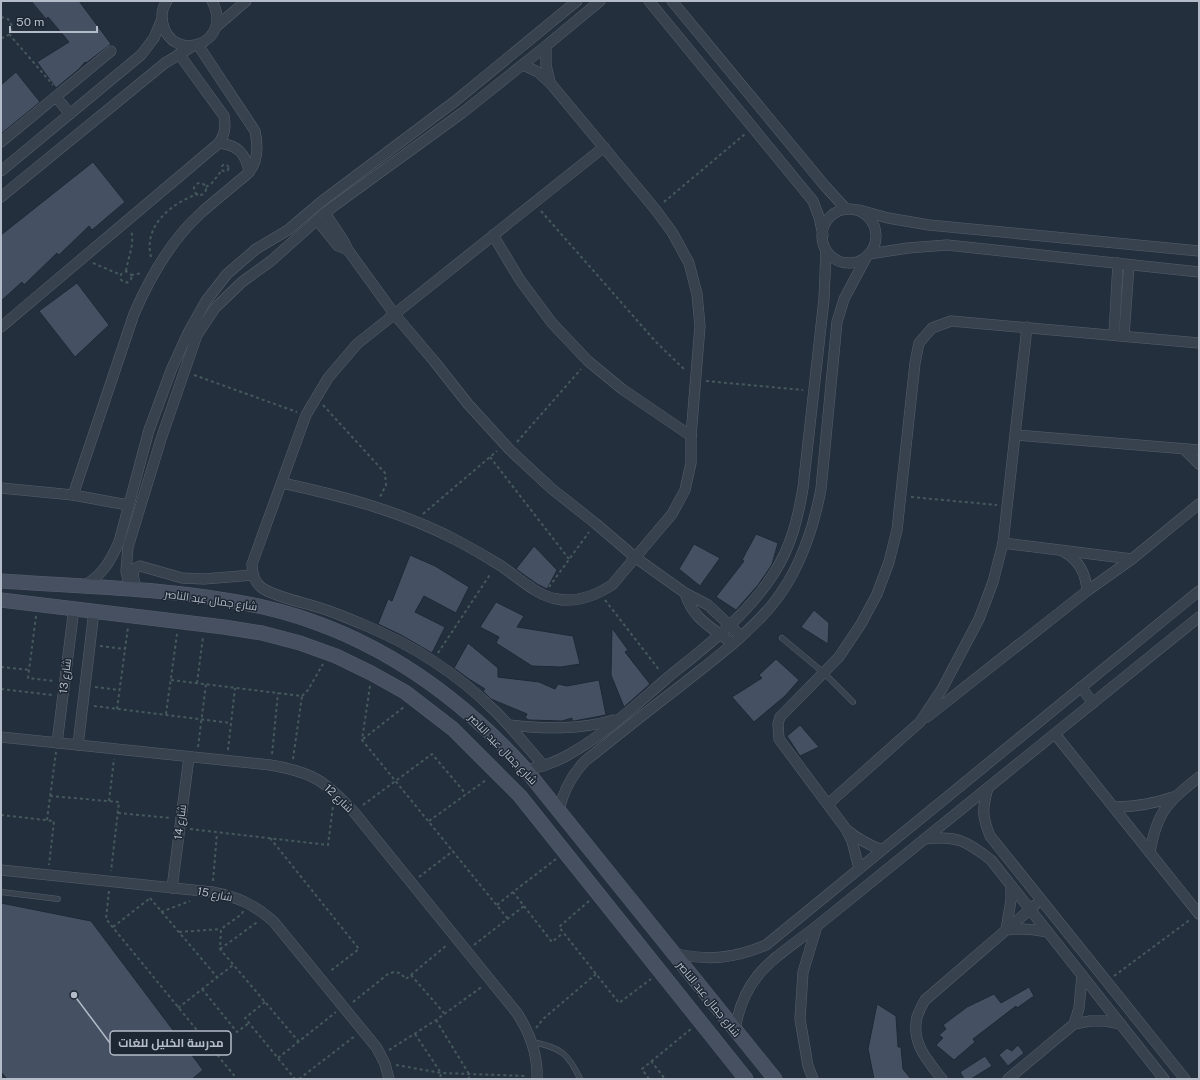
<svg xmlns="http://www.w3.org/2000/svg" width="1200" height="1080" font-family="'Public Sans',Cairo,sans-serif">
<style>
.building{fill:#455162;stroke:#1f2835}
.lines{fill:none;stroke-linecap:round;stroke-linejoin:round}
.service-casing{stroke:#565f6c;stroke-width:6}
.minor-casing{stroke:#565f6c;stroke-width:11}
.secondary-casing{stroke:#565f6c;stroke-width:15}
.path{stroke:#44595c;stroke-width:2;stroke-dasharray:3 3;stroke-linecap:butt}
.service{stroke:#38414e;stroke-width:5}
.minor{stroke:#38414e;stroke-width:10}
.secondary{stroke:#465061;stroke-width:14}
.labels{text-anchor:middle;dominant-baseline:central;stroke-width:3;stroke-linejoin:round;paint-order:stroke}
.street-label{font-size:11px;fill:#b4bcc9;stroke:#1d2633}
.leader{fill:none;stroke:#b4bcc9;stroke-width:1.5}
.callout-dot{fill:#b4bcc9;stroke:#1d2633;stroke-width:1.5}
.callout{fill:#1d2633;stroke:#b4bcc9;stroke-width:1.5}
.callout-label{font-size:12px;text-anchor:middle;font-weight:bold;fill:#b4bcc9}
</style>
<rect width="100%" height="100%" fill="#242f3e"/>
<g class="building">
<polygon points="31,1 79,1 111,44 86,63 85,62 79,69 56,88 37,62 69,42 48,17 46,19"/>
<polygon points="16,72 40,102 1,134 1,85"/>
<polygon points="93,162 125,202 92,230 89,226 59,255 57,253 24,285 22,282 1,301 1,235"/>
<polygon points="77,283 109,325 75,357 39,311"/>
<polygon points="756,534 778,543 772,564 769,569 758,585 736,610 716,597 744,561 742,560"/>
<polygon points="694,544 720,558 700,586 679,569"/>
<polygon points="534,546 557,570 547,589 537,584 516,569"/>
<polygon points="410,555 435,566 469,587 456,613 424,596 415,612 445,627 432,653 401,635 378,624 388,599 392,601"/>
<polygon points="496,602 524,616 517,627 573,636 580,664 561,667 532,666 496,643 499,637 480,627"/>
<polygon points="814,610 829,623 828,644 801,627"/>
<polygon points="612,628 628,650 625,652 650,684 624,707 611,675"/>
<polygon points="468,643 498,668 498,677 539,682 555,689 558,684 567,686 599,680 606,715 574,721 572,721 572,718 562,721 529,720 525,718 527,714 491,699 483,691 485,689 469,679 454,668"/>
<polygon points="776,659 799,680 785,696 754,722 732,697 762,678 759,675"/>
<polygon points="800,725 819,747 800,756 787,736"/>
<polygon points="1,903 91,921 203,1070 192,1079 7,1079 1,1072"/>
<polygon points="1029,987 1034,996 1017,1008 1016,1006 973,1039 975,1042 954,1060 936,1045 943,1038 939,1035 946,1029 943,1025 967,1007 994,994 1001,1003"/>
<polygon points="877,1004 896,1016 898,1047 901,1047 903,1069 911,1079 874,1079 868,1049"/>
<polygon points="1018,1045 1024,1053 1008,1066 999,1055 1007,1048 1012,1051"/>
<polygon points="985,1056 992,1066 971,1079 964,1079 960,1072"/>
</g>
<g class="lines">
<defs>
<g id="service">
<polyline points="782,638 824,673 853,702"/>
<polyline points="1,892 58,899"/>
<path d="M532 1042C560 1047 569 1054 580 1079"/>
</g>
<g id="minor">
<path d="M167 1C162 8 161 16 163 24 172 64 235 44 212 1"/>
<polyline points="649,1 813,201 819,217 823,235"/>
<polyline points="672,1 825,186 846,209"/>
<polyline points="217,26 246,1"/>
<polyline points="546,46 546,65 550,82"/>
<polyline points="56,97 70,114"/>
<polyline points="1,142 111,51"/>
<path d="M219 143C237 145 246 153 249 172"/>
<polyline points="1,171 141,55 154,38 162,19"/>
<polyline points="1,197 165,63 193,46"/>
<circle cx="849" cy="236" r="27"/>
<polyline points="859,210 888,218 929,225 1199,251"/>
<polyline points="325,213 343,240 348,250 395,315 434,361 468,404 510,450 552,489 595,523 636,558 685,593 708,605 741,636"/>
<polyline points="317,220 338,246 348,250"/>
<polyline points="493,235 520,280 552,323 588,361 622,389 691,436"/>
<polyline points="869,254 908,248 947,245 1199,272"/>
<path d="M1 327 219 143C225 134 226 127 224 116L179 54"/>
<polyline points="1114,335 1118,263"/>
<polyline points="1124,336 1129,265"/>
<polyline points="1016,435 1199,450"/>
<polyline points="1184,449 1199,464"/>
<path d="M282 483C343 496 403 512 458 541 471 548 485 556 498 564 516 575 536 596 557 599 577 603 595 596 612 585L672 514 685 490 691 463V436L700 326 697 294 689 263 672 232 655 209 551 84 538 72 523 65"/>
<polyline points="1,488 73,495 122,504 129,504"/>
<path d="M73 495 134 314C150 277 170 241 201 213 211 204 222 195 233 186 238 181 245 177 249 172 259 160 258 145 255 131L198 45"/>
<polyline points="1003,543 1132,559"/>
<path d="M1064 552C1080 561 1086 574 1087 591"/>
<polyline points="135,585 133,574 135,568 140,566 182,578 204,579 253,575"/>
<path d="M84 586C103 574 110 562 119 542L149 430 172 368 188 333 206 301 227 274 256 249 288 230 321 202 454 102 577 1"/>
<polyline points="130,589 126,571 128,547 162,436 197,335 215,308 242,282 271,261 327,211 462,113 541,50 600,1"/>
<path d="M685 593C693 620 712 627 733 644"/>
<polyline points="1081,687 1093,703"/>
<polyline points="927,717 1087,591 1132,559 1199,504"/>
<path d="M509 725C545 729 579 730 614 720"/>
<polyline points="1055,734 1199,914"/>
<path d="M1 737 270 765C313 772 325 781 354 812L517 1013C530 1033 538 1055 537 1079"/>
<polyline points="57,743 74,608"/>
<polyline points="78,745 94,611"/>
<path d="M544 766C528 748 513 729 496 712 458 674 411 644 362 624 347 618 332 611 317 607 301 602 276 597 262 588 254 582 252 573 252 564L306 415 328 378 357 344 604 147"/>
<path d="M526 770C540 767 555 763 568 755 604 735 635 706 666 679 705 647 747 616 774 573 791 547 798 518 803 488L824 299 826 250"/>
<path d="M988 788C982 809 982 816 990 836L1185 1079"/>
<polyline points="828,804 920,722 942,689 979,619 993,582 1003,543 1027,327"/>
<path d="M1114 807C1135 807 1153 804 1173 797"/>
<path d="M559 811C563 791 571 776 585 761 618 735 650 709 683 684 714 659 746 636 772 605 799 572 813 531 821 489L837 322 844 299 867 256"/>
<path d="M847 830C858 839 869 845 882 850"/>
<path d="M925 839C956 835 967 841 991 860L1164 1079"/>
<path d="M1150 852C1157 811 1168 802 1199 777"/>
<polyline points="859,868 852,841 846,829 779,739 778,724 780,717 839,657 861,624 877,594 889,562 897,530 915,363 919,343 932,328 951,321 1199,343"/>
<path d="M1 870 212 892C238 897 254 904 274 922L377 1048 385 1064 389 1079"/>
<path d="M1011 886V900L1006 930C1021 928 1033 929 1048 932"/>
<polyline points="172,888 189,757"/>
<path d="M672 953C708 961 732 959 766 945L1199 591"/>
<polyline points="1074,1024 1079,1008 1082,975"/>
<path d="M735 1030C744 973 775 959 817 926L1199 617"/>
<polyline points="813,1079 808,1066 800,1019 803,972 817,926"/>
<path d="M942 1079C927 1060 911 1043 917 1017 919 1011 922 1005 925 1000L1035 905"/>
<polyline points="1008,1079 1074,1024 1090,1021 1105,1021 1121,1024"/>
</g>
<g id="secondary">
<path d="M1 581C88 587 177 588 263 607 367 631 455 691 526 770L775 1079"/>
<polyline points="1,600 224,627 262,633 300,643 336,656 371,673 405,692 453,729 520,796 746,1079"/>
</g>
</defs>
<use href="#service" class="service-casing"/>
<use href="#minor" class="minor-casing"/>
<use href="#secondary" class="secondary-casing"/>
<g class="path">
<path d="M1 17 8 19 12 26C11 33 8 37 1 38"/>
<polyline points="9,34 53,85"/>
<circle cx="225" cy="168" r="3.5"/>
<circle cx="200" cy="189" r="6"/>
<polyline points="206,187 212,183 222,170"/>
<polyline points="664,202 745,134"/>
<polyline points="541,211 656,342 685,370"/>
<path d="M151 257C143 225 172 203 198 194"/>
<polyline points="93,263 121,275"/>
<path d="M126 271C128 257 135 245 131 230"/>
<circle cx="126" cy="277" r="5.5"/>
<polyline points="131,275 142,273"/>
<polyline points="194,375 297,412"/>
<polyline points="706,381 803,390"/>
<polyline points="323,405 385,473 386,485 380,497"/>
<polyline points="517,442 581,369"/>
<polyline points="490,457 569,559"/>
<polyline points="911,497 997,505"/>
<polyline points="423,514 497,451"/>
<polyline points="549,587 589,532"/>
<polyline points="605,600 660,671"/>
<polyline points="36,616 28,678 54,681"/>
<polyline points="100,646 125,649"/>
<polyline points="438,653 491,573"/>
<polyline points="1,667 30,670"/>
<polyline points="171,680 302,696 308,690 323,664"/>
<polyline points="197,683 203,637"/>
<polyline points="370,686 362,740 508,919"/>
<polyline points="95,687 119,690"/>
<polyline points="1,689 52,695"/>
<polyline points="94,706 231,723"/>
<polyline points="117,709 128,627"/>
<polyline points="166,714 177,634"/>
<polyline points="363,739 404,707"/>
<polyline points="198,747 206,684"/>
<polyline points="228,750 235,688"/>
<polyline points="272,754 278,693"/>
<polyline points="293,759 302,696"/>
<polyline points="50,796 119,802 111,871"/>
<polyline points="109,801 114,759"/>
<polyline points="363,805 432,754 466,794"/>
<polyline points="118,813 171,818"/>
<polyline points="1,815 54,821 49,865"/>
<polyline points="47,820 56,752"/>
<polyline points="429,821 486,780"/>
<polyline points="190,829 328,845 333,806"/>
<polyline points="270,838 359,949 329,972"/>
<polyline points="556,859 513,892 552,942 563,933"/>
<polyline points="419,877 453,851"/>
<polyline points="213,881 217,833"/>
<polyline points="109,891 106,919 237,1079"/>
<polyline points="150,898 217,977"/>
<polyline points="589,901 559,927 619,1003 651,979"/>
<polyline points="497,905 513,892"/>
<polyline points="243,911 242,914 221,929 220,949 299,1042"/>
<polyline points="161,912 190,901"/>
<polyline points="113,927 149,899"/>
<polyline points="179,932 221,929"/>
<polyline points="474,945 524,906"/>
<polyline points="220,949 256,923 257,921"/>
<polyline points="411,975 444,1013"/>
<polyline points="1114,976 1191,919"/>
<polyline points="202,989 237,1032 249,1023"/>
<polyline points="265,1002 245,1018 295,1079"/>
<polyline points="353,1002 388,974 394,972 400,973 406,979 447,945"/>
<polyline points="178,1008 233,965"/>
<polyline points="436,1020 469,1074 469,1079"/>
<polyline points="536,1028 543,1019 596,974"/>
<polyline points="415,1034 441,1073 440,1079"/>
<polyline points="389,1050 436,1020 483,986"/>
<polyline points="278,1058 336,1012"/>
<polyline points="651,1061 665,1079"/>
<polyline points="396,1065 441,1073 527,1076"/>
<polyline points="299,1079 355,1036"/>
<polyline points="649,1079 642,1069 691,1029"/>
</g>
<use href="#service" class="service"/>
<use href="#minor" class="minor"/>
<use href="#secondary" class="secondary"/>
</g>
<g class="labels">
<g class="street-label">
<text transform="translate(211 600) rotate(8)">شارع جمال عبد الناصر</text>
<text transform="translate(65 676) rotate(-83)">شارع 13</text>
<text transform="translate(503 749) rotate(46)">شارع جمال عبد الناصر</text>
<text transform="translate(339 798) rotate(44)">شارع 12</text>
<text transform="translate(180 822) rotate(-83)">شارع 14</text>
<text transform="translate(215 894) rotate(11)">شارع 15</text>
<text transform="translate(709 999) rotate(51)">شارع جمال عبد الناصر</text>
</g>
</g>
<path class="leader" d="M74 995L110 1043"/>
<circle class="callout-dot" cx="74" cy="995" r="4"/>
<rect class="callout" x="110" y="1031" width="121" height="24" rx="4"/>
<g class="callout-label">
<text x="171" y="1047">مدرسة الخليل للغات</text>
</g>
<rect width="1200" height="1080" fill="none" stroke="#b4bcc9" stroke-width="4"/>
<path d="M10 26v6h87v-6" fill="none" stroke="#b4bcc9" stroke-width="2"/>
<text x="16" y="26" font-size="12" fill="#b4bcc9" stroke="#1d2633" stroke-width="3" paint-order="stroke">50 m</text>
</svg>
